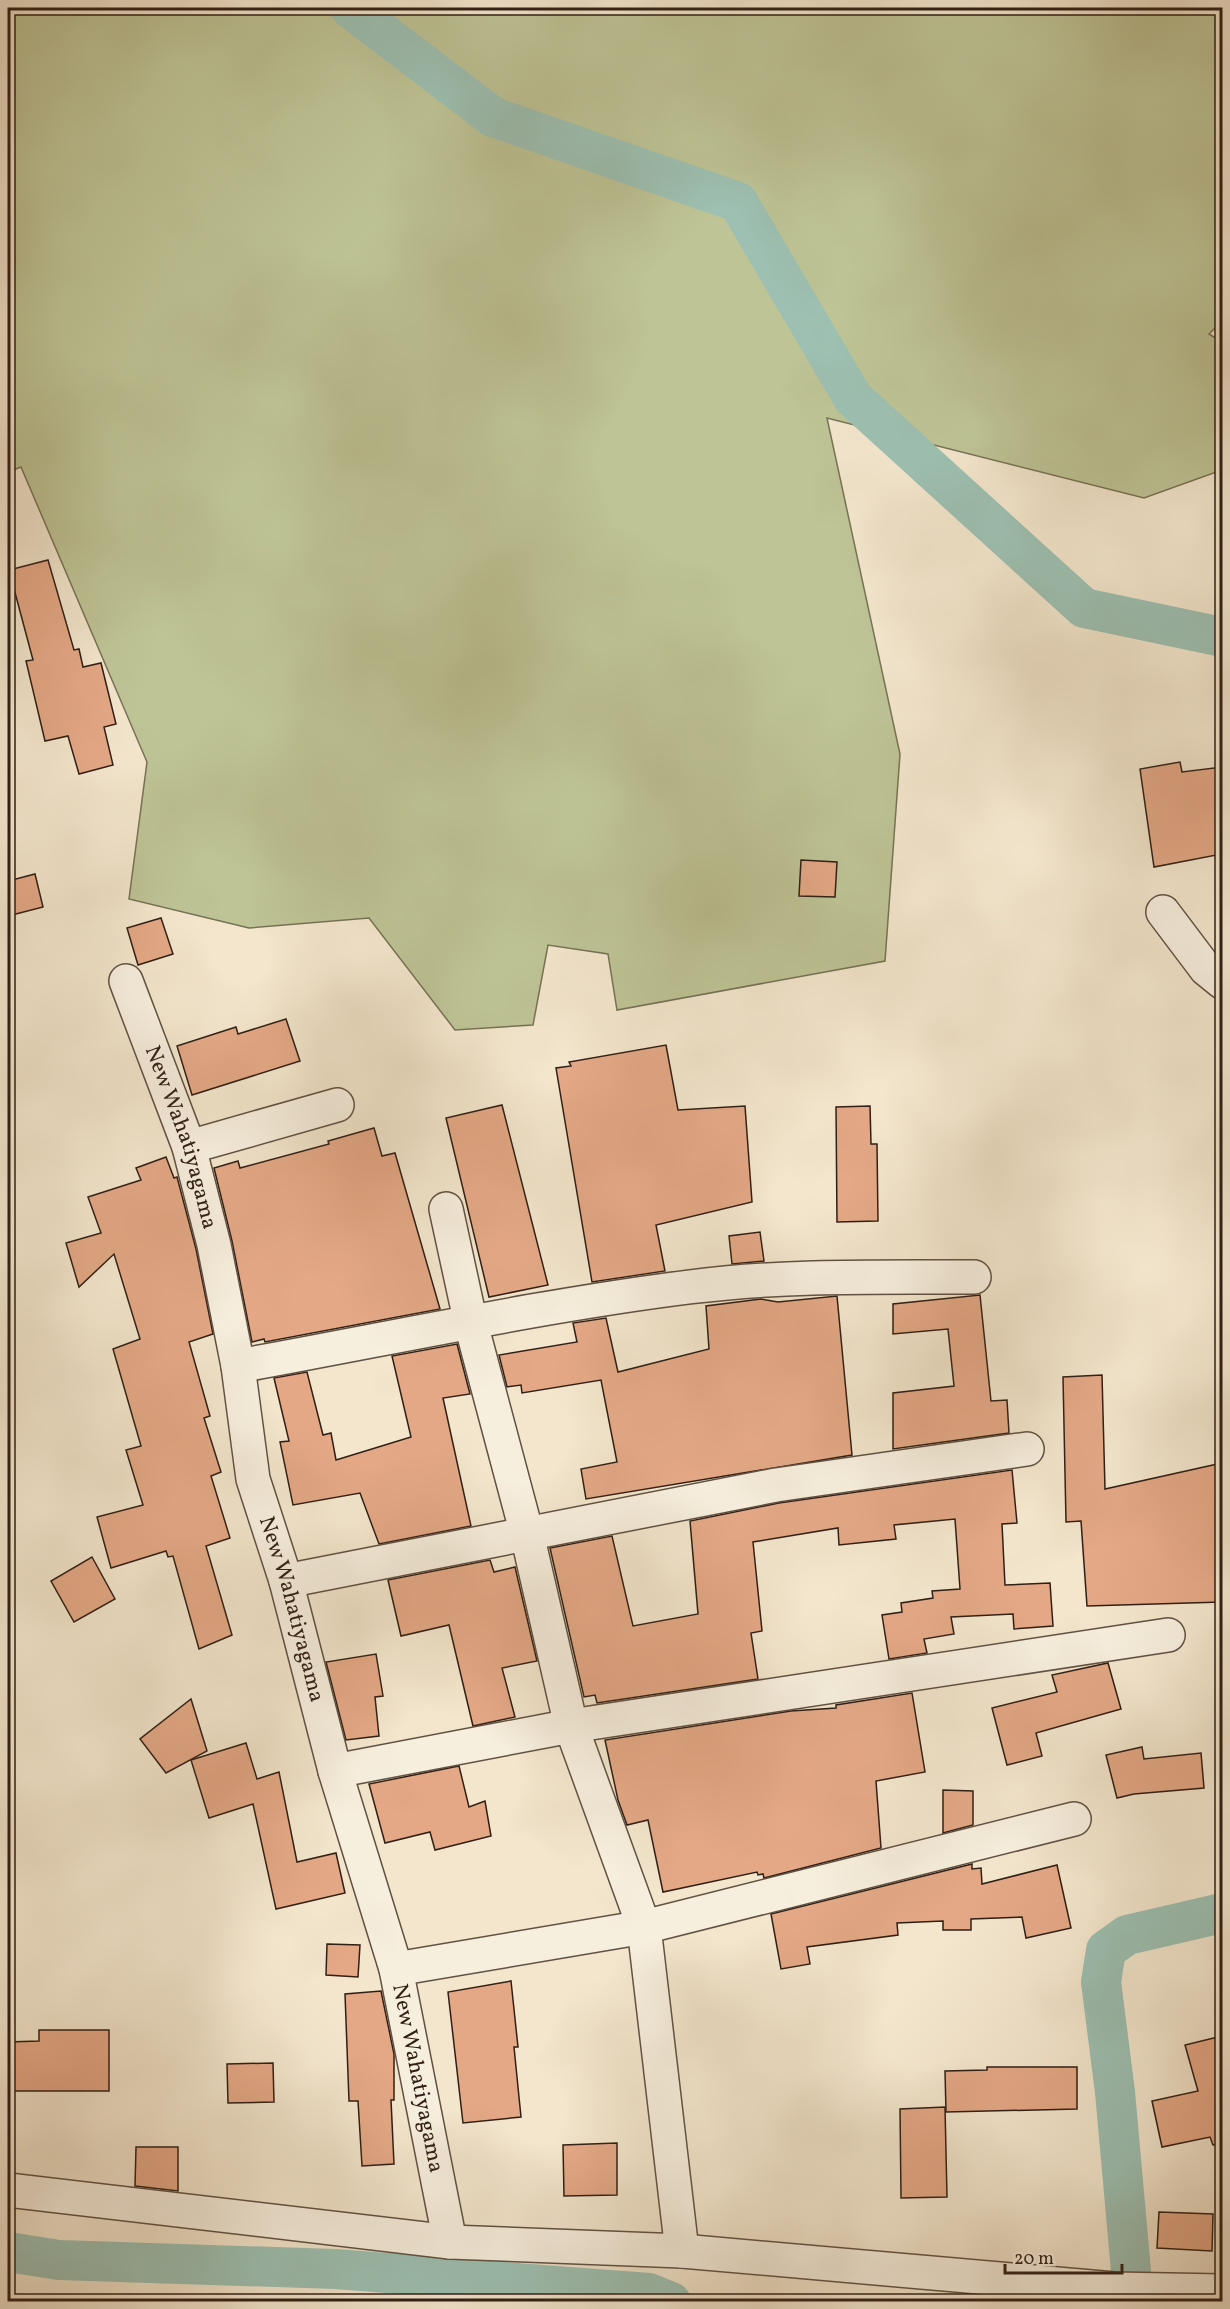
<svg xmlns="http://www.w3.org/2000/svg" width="1230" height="2309" font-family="Vollkorn,serif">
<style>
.green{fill:#bec496;stroke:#777256;stroke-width:1.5}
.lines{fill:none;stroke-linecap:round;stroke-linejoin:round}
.canal{stroke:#9dc0b2;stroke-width:40}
.building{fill:#e4a886;stroke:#301f15;stroke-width:1.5}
.street-casing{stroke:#615143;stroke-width:36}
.street{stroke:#f7efde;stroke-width:33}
.labels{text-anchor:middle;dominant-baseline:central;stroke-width:4.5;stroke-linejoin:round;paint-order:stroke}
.street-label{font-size:22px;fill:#301f15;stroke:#f7efde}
</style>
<rect width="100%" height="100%" fill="#f3e6cd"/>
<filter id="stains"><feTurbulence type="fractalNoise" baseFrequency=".00333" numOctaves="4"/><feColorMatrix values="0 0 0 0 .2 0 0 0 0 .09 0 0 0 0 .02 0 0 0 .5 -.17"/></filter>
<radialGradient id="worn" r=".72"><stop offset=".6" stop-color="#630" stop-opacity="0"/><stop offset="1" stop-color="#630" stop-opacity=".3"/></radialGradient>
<g class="green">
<polygon points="8,8 1222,8 1222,321 1209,334 1222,342 1222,470 1144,498 827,418 900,754 885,961 617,1010 608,954 548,945 533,1025 455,1030 369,918 249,928 129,899 147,762 21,467 8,472"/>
<polygon points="569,2286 767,2301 511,2301 541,2288"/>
</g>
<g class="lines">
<g class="canal">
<polyline points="350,8 493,117 738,202 853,398 1084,608 1222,637"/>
<polyline points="8,2252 59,2260 335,2269 649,2293 671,2302"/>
<polyline points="1131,2271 1115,2092 1101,1982 1106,1950 1127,1935 1222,1913"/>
</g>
</g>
<g class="building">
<polygon points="48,560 74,650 79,649 83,667 101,663 116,724 104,727 113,765 79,774 68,736 45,741 26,661 33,660 9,570"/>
<polygon points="1180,762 1182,772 1222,767 1222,854 1154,867 1140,769"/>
<polygon points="801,860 837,862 835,897 799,896"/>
<polygon points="35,874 43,907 8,916 8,881"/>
<polygon points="161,918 173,954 138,965 127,928"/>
<polygon points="286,1019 300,1061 192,1095 177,1046 236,1027 238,1034"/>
<polygon points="666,1045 678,1110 745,1106 752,1202 656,1225 665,1271 592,1282 556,1068 571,1066 569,1062"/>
<polygon points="502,1105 548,1285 489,1297 446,1118"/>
<polygon points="870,1106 871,1144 877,1144 878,1221 837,1222 836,1107"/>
<polygon points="374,1128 382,1156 395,1153 440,1309 265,1342 264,1339 252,1342 232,1241 214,1168 238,1161 240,1168 329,1144 328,1141"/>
<polygon points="166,1157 174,1178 177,1177 196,1249 213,1334 189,1342 210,1416 204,1418 221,1472 211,1476 230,1538 206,1546 232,1635 199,1649 173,1556 168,1557 166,1551 111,1568 97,1517 143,1505 126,1450 141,1446 113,1349 140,1339 114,1254 79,1287 66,1243 101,1233 88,1197 141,1180 136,1168"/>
<polygon points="760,1232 764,1261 732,1264 729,1236"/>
<polygon points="980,1295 991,1401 1007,1400 1009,1433 893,1449 893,1393 954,1386 948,1329 893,1334 893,1304"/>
<polygon points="837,1296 852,1455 586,1499 581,1469 617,1462 601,1380 522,1393 521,1385 507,1387 499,1355 577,1342 573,1323 606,1318 618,1372 709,1349 706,1306 761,1299 778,1302"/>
<polygon points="457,1344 470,1394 443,1398 471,1526 379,1544 360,1493 293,1505 280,1442 289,1441 274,1378 307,1372 323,1435 331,1433 336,1460 411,1437 392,1356"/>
<polygon points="1102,1375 1105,1489 1222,1463 1222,1602 1087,1606 1081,1521 1066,1522 1063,1377"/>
<polygon points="1012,1470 1017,1523 1002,1524 1005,1585 1050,1583 1053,1626 1014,1629 1013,1614 951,1617 954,1634 924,1639 927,1653 889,1659 882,1615 902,1612 901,1603 933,1598 932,1591 960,1589 955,1519 894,1525 896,1539 839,1545 838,1528 753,1542 762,1631 751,1633 758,1679 597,1703 595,1695 584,1697 550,1548 612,1536 633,1626 698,1614 690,1521 779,1503"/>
<polygon points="92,1557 115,1599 74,1622 51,1581"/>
<polygon points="490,1560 494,1572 515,1567 537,1661 502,1668 515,1717 473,1726 449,1625 401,1636 388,1580"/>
<polygon points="376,1654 383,1696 375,1697 379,1736 346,1740 326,1662"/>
<polygon points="1108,1663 1121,1709 1036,1733 1042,1756 1007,1765 992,1708 1057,1692 1052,1675"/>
<polygon points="912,1693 925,1772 876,1781 881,1848 764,1878 763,1874 758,1875 757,1872 663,1892 648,1820 627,1825 618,1800 605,1740 791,1711 836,1708 836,1705"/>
<polygon points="191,1699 207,1751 166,1773 140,1739"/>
<polygon points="246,1743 257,1779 279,1772 297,1862 336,1853 345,1893 276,1909 253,1804 209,1818 191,1760"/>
<polygon points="1142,1747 1144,1759 1201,1753 1204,1788 1134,1794 1117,1798 1106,1755"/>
<polygon points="459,1766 469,1807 485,1801 491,1836 435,1850 430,1832 385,1843 369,1784"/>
<polygon points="943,1790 973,1791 973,1825 943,1833"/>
<polygon points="972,1864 972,1869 981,1868 982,1884 1057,1865 1071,1928 1026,1938 1022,1917 971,1919 971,1930 943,1930 943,1921 897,1923 898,1935 807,1947 810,1964 781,1969 771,1914"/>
<polygon points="327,1944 360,1945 358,1977 326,1975"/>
<polygon points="511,1981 518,2047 514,2047 521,2117 463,2123 448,1992"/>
<polygon points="381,1991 394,2054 394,2100 391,2100 394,2164 362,2166 358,2101 349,2101 345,1994"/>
<polygon points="39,2030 109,2030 109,2091 8,2091 8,2042 39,2041"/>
<polygon points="1222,2036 1222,2144 1213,2145 1210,2137 1162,2147 1152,2101 1198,2091 1185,2045"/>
<polygon points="273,2063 274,2102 228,2103 227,2064"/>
<polygon points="987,2067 1077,2067 1077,2109 946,2112 945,2071 987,2070"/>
<polygon points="945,2107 947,2197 901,2198 900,2109"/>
<polygon points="617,2143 617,2195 564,2196 563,2145"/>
<polygon points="136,2147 178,2147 178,2191 135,2186"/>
<polygon points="1159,2212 1213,2214 1212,2251 1157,2248"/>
</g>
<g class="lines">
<defs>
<g id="street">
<polyline points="1163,912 1206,969 1222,982"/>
<path id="s1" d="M126 981 189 1147 214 1245 238 1366 253 1479 286 1581 335 1771 396 1969 450 2242"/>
<polyline points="189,1147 337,1105"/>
<polyline points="446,1209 471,1324 527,1534 571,1726 644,1927 682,2251"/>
<path d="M238 1366C388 1339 538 1306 689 1287 783 1275 879 1277 974 1277"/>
<polyline points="286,1581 776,1485 1027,1449"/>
<polyline points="335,1771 571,1726 1168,1635"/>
<polyline points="396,1969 644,1927 1074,1819"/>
<polyline points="8,2190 450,2242 682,2251 1114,2289 1222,2291"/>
</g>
</defs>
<use href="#street" class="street-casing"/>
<use href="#street" class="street"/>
</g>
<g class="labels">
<g class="street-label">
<text stroke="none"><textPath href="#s1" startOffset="166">New Wahatiyagama</textPath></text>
<text stroke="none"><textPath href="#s1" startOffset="652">New Wahatiyagama</textPath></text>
<text stroke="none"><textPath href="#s1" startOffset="1138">New Wahatiyagama</textPath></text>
</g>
</g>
<rect width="1230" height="2309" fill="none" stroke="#f3e6cd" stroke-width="30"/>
<rect x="9" y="9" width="1212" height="2291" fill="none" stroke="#301f15" stroke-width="3"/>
<rect x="15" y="15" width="1200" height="2279" fill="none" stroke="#301f15" stroke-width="1.5"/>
<path d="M1005 2264v9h117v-9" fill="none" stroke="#301f15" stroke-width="3"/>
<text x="1014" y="2264" font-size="18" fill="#301f15" stroke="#f7efde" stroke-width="4.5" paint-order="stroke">20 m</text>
<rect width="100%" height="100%" filter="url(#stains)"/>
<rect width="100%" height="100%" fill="url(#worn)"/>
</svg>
